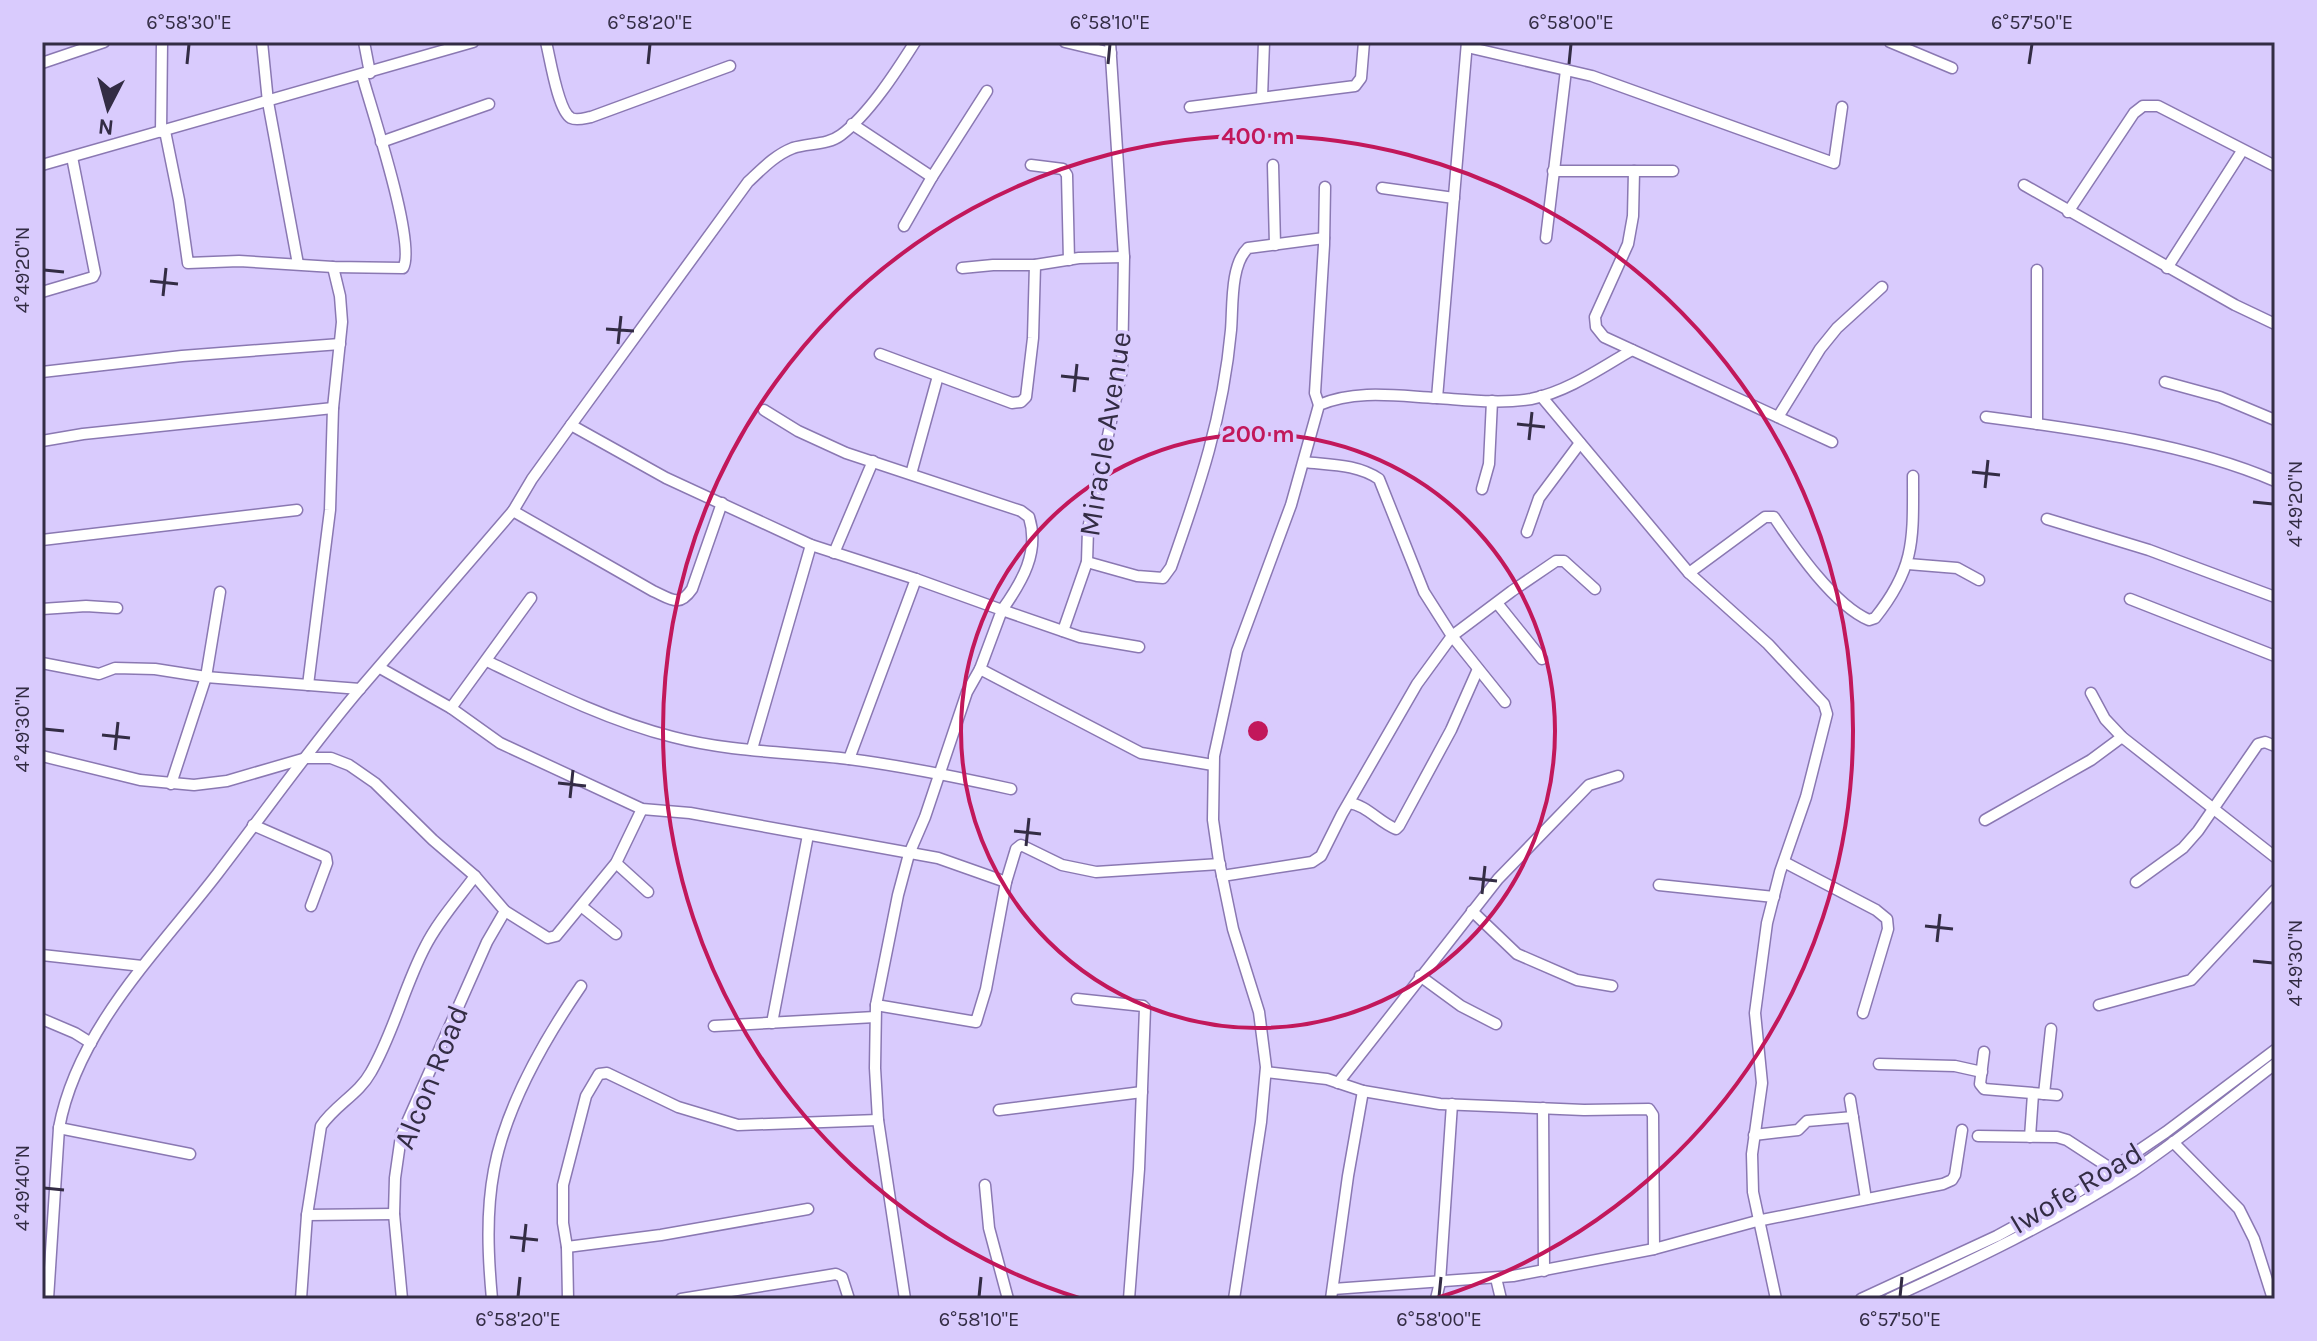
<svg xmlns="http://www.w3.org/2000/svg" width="2317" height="1341" font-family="Karla,sans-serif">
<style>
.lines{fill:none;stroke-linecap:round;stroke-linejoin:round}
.minor-casing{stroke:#8a78b2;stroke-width:13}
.minor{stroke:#fff;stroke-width:10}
.ticks{fill:none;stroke:#332c44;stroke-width:3}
.ring{fill:none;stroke:#c2185b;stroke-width:4}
.labels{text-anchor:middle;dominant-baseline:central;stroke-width:7;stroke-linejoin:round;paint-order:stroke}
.street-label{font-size:30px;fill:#332c44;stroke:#d9cbfd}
.centre{fill:#c2185b;stroke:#d9cbfd;stroke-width:4}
.ring-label{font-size:24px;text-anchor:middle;font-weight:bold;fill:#c2185b;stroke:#d9cbfd;stroke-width:7;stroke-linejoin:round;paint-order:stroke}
.neatline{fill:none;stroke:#332c44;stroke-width:3}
.ticks-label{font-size:20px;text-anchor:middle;fill:#332c44}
</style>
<rect width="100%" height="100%" fill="#d9cbfd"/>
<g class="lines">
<defs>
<g id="minor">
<polyline points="262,42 268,102 298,264"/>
<polyline points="364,42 370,73"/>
<path d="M546 42C550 58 558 111 571 118 577 121 585 118 591 117L730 66"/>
<polyline points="1065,42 1111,53"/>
<polyline points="1890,42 1952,68"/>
<polyline points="1467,47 1592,76 1834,163 1842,107"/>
<polyline points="42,63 104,42"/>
<polyline points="1262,97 1264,42"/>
<polyline points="1190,107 1355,86 1361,78 1364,42"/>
<polyline points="852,124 932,177 987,91"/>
<path d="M165 131 179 200 188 263 239 261 333 267 403 268C417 245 371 108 362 75"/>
<polyline points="161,132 162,42"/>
<polyline points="381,142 489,104"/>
<polyline points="42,165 473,42"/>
<polyline points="1031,165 1063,169 1067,175 1069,260"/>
<polyline points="1273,165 1275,245"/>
<polyline points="1553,171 1673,171"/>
<polyline points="1634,171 1633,216 1628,244 1595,317 1596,327 1604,337 1832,442"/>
<polyline points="2024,185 2235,305 2275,324"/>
<polyline points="1382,188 1454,198"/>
<polyline points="2068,212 2134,113 2143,106 2158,106 2275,166"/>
<polyline points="904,226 932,177"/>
<polyline points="1546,238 1566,70"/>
<polyline points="962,268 993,265 1035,265 1079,258 1124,257"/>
<polyline points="2167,268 2242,151"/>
<polyline points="42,292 93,277 95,273 72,157"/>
<polyline points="880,354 1012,403 1021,402 1026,397 1033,338 1035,265"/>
<polyline points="42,372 182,356 340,344"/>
<polyline points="2165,382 2220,397 2275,420"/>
<polyline points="1541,396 1689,573 1768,644 1824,704 1827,714 1806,797 1780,872 1767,923 1755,1013 1762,1083 1752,1154 1753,1192 1776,1299"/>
<path d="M1437 398C1468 400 1501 404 1531 399 1567 392 1601 368 1632 350"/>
<polyline points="1319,405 1315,393 1324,245 1325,187"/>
<path d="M764 410 798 431 846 453 1021 511 1029 517C1040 552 1022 582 1002 610L1080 637 1139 647"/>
<polyline points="1778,417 1820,349 1837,328 1882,287"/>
<path d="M1986 417C2078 429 2190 444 2275 481"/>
<polyline points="2037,424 2037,270"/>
<path d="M571 425 748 182C762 169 775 155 793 148 808 143 828 145 841 135 869 114 896 72 915 42"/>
<polyline points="42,441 83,434 333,408"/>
<path d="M1304 462C1330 465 1357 464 1379 479L1424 592 1452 636 1505 702"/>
<polyline points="911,474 938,376"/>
<polyline points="1482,489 1489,464 1492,401"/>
<path d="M513 511 653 591C671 599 679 608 692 589L722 503"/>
<polyline points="2047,519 2149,550 2275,597"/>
<polyline points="1527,532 1539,498 1580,443"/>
<polyline points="42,540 297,510"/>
<polyline points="834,553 873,461"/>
<path d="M1087 562 1137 576 1163 578 1171 567C1200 485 1223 417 1231 330 1233 307 1230 265 1248 248L1324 238"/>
<polyline points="1908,564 1957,568 1979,580"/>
<path d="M1689 573 1765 517H1774C1796 550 1834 605 1869 620L1875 618C1916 567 1913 538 1913 476"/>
<polyline points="2130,599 2275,656"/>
<polyline points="1497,603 1542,659"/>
<polyline points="42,609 86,606 117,608"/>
<polyline points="1063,631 1087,562 1088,529 1122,370 1124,257 1110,42"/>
<path d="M487 661C547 690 609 721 673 737 730 752 790 752 849 759 903 766 957 777 1011 789"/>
<polyline points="42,663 99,674 115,668 155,669 206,677 360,689"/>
<polyline points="380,668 451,708 500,743 642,809 690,813 938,858 1006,882"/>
<polyline points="308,685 330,510 333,408 342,322 340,296 333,267"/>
<polyline points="2091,693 2105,719 2122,737 2275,857"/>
<polyline points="451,708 531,598"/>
<polyline points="752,749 811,545"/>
<polyline points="42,756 140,780 194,785 227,781 306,758 331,758 349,765 375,783 433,840 475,876 505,911 548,938 556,936 616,863 642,809"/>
<polyline points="849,759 916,579"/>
<polyline points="171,784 206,677 220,592"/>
<path d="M1349 803C1366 805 1379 822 1396 829L1399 826 1451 730 1478 669"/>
<polyline points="1985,820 2091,760 2122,737"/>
<polyline points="253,825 326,857 327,863 311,906"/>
<polyline points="1784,862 1876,910 1887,919 1888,929 1863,1013"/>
<polyline points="616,863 648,892"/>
<polyline points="1222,876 1312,862 1321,856 1342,814 1417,684 1452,636 1512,591 1556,561 1564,561 1595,589"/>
<polyline points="2136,882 2183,848 2198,831 2258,744 2265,742 2275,746"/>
<polyline points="1659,885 1774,897"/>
<polyline points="581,906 616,934"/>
<polyline points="1472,911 1517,954 1577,980 1612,986"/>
<polyline points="42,955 142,966"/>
<polyline points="1420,976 1461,1006 1496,1024"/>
<polyline points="1077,999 1143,1006 1145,1008 1139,1169 1129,1299"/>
<polyline points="876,1005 976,1022 986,989 1006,882 1016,849 1021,845 1062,865 1096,872 1220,864"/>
<polyline points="2099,1005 2191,980 2275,890"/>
<polyline points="42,1019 75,1033 91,1043"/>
<polyline points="772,1023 808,835"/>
<polyline points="714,1026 875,1017"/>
<polyline points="1984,1052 1980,1084 1984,1089 2057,1095"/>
<polyline points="1879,1064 1955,1066 1982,1072"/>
<polyline points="1266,1072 1327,1079 1363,1091 1440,1104 1584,1110 1649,1109 1653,1115 1654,1249"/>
<polyline points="1338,1083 1498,879 1589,785 1618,776"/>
<polyline points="2044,1094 2051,1029"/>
<polyline points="1850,1099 1866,1199"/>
<polyline points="1543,1108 1544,1271"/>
<polyline points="999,1110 1142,1092"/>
<polyline points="59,1128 190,1154"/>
<polyline points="1754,1135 1798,1130 1807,1121 1853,1117"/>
<polyline points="1978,1136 2057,1137 2067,1140 2110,1168"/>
<polyline points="2030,1137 2033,1094"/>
<polyline points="2173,1142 2239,1209 2254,1239 2273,1299"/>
<polyline points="985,1185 989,1228 1008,1299"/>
<polyline points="307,1215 394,1214"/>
<polyline points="567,1247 661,1235 808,1209"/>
<polyline points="1496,1278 1501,1299"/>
<polyline points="1333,1289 1513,1276 1654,1249 1757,1221 1943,1184 1952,1180 1955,1175 1962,1130"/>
<path d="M48 1299 59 1128C77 1029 159 950 218 873 265 812 309 749 359 690 410 630 462 571 513 511L532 479 571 425 666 478 811 545 916 579 1002 610 980 669 1141 753 1213 765"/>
<path d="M301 1299 307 1215 321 1126C335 1105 359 1094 371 1072 394 1032 404 987 425 947 438 921 458 899 475 876"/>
<polyline points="402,1299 394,1214 395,1178 401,1136 487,942 505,911"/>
<path d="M492 1299C488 1256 486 1212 494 1170 506 1105 544 1040 581 986"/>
<polyline points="568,1299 567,1247 563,1223 563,1185 586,1096 599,1074 607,1073 678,1107 738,1125 878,1120"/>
<polyline points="681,1299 836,1274 842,1277 849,1299"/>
<polyline points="905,1299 878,1120 875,1068 876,1005 898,895 909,854 925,817 967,692 980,669"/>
<path d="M1234 1299 1261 1122 1266 1067 1259 1012 1233 929 1219 861 1213 820 1214 756 1237 651 1291 505 1319 405C1356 389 1398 396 1437 398L1467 42"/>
<polyline points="1331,1299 1348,1176 1363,1091"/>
<polyline points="1436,1299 1440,1282 1452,1104"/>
<polyline points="1861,1299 1997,1236 2079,1191 2166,1132 2275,1050"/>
<path d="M1889 1299C1972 1261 2056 1221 2133 1171 2182 1138 2228 1100 2275 1064"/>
</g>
</defs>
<use href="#minor" class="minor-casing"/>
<use href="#minor" class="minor"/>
</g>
<path class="ticks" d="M187 64 189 44M648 64 650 44M1108 64 1110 44M1569 64 1571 44M2029 64 2032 44M44 270 64 272M150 281 178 284M163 296 166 268M606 329 634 331M618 344 621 316M1061 376 1089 379M1074 392 1077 364M1517 424 1545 427M1529 440 1532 412M1972 472 2000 475M1985 488 1988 460M2253 502 2273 504M44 729 64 731M102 735 130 738M115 750 118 722M558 783 586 786M570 798 573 770M1014 831 1041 834M1026 846 1029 818M1469 878 1497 881M1482 894 1485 866M1925 926 1953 929M1937 942 1940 914M2253 961 2273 963M44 1188 64 1190M510 1237 538 1240M523 1252 526 1224M518 1297 520 1277M979 1297 981 1277M1439 1297 1441 1277M1900 1297 1902 1277"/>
<g class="ring">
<circle cx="1258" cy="731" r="297"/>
<path d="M1079 1298A595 595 0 1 1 1437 1298"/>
</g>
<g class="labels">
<g class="street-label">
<text transform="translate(1105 434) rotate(-81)">Miracle Avenue</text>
<text transform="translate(431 1077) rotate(-68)">Alcon Road</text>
<text transform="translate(2076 1188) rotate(-31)">Iwofe Road</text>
</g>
</g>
<circle cx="1258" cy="731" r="12" class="centre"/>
<g class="ring-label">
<text x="1258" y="144">400 m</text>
<text x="1258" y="442">200 m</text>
</g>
<rect width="2317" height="1341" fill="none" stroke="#d9cbfd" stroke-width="88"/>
<g transform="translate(108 108) rotate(186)" stroke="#d9cbfd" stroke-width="6" paint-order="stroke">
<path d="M0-6L14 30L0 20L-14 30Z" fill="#332c44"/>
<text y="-12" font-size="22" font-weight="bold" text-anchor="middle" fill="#332c44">N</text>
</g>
<rect x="44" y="44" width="2229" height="1253" class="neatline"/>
<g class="ticks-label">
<text x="189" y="29">6°58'30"E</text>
<text x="650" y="29">6°58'20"E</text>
<text x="1110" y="29">6°58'10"E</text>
<text x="1571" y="29">6°58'00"E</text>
<text x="2032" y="29">6°57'50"E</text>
<text transform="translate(22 270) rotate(-90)" y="7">4°49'20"N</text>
<text transform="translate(2295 504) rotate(-90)" y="7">4°49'20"N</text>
<text transform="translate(22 729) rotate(-90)" y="7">4°49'30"N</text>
<text transform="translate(2295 963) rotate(-90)" y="7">4°49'30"N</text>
<text transform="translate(22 1188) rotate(-90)" y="7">4°49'40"N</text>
<text x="518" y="1326">6°58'20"E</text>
<text x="979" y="1326">6°58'10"E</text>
<text x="1439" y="1326">6°58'00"E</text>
<text x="1900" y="1326">6°57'50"E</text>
</g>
</svg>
